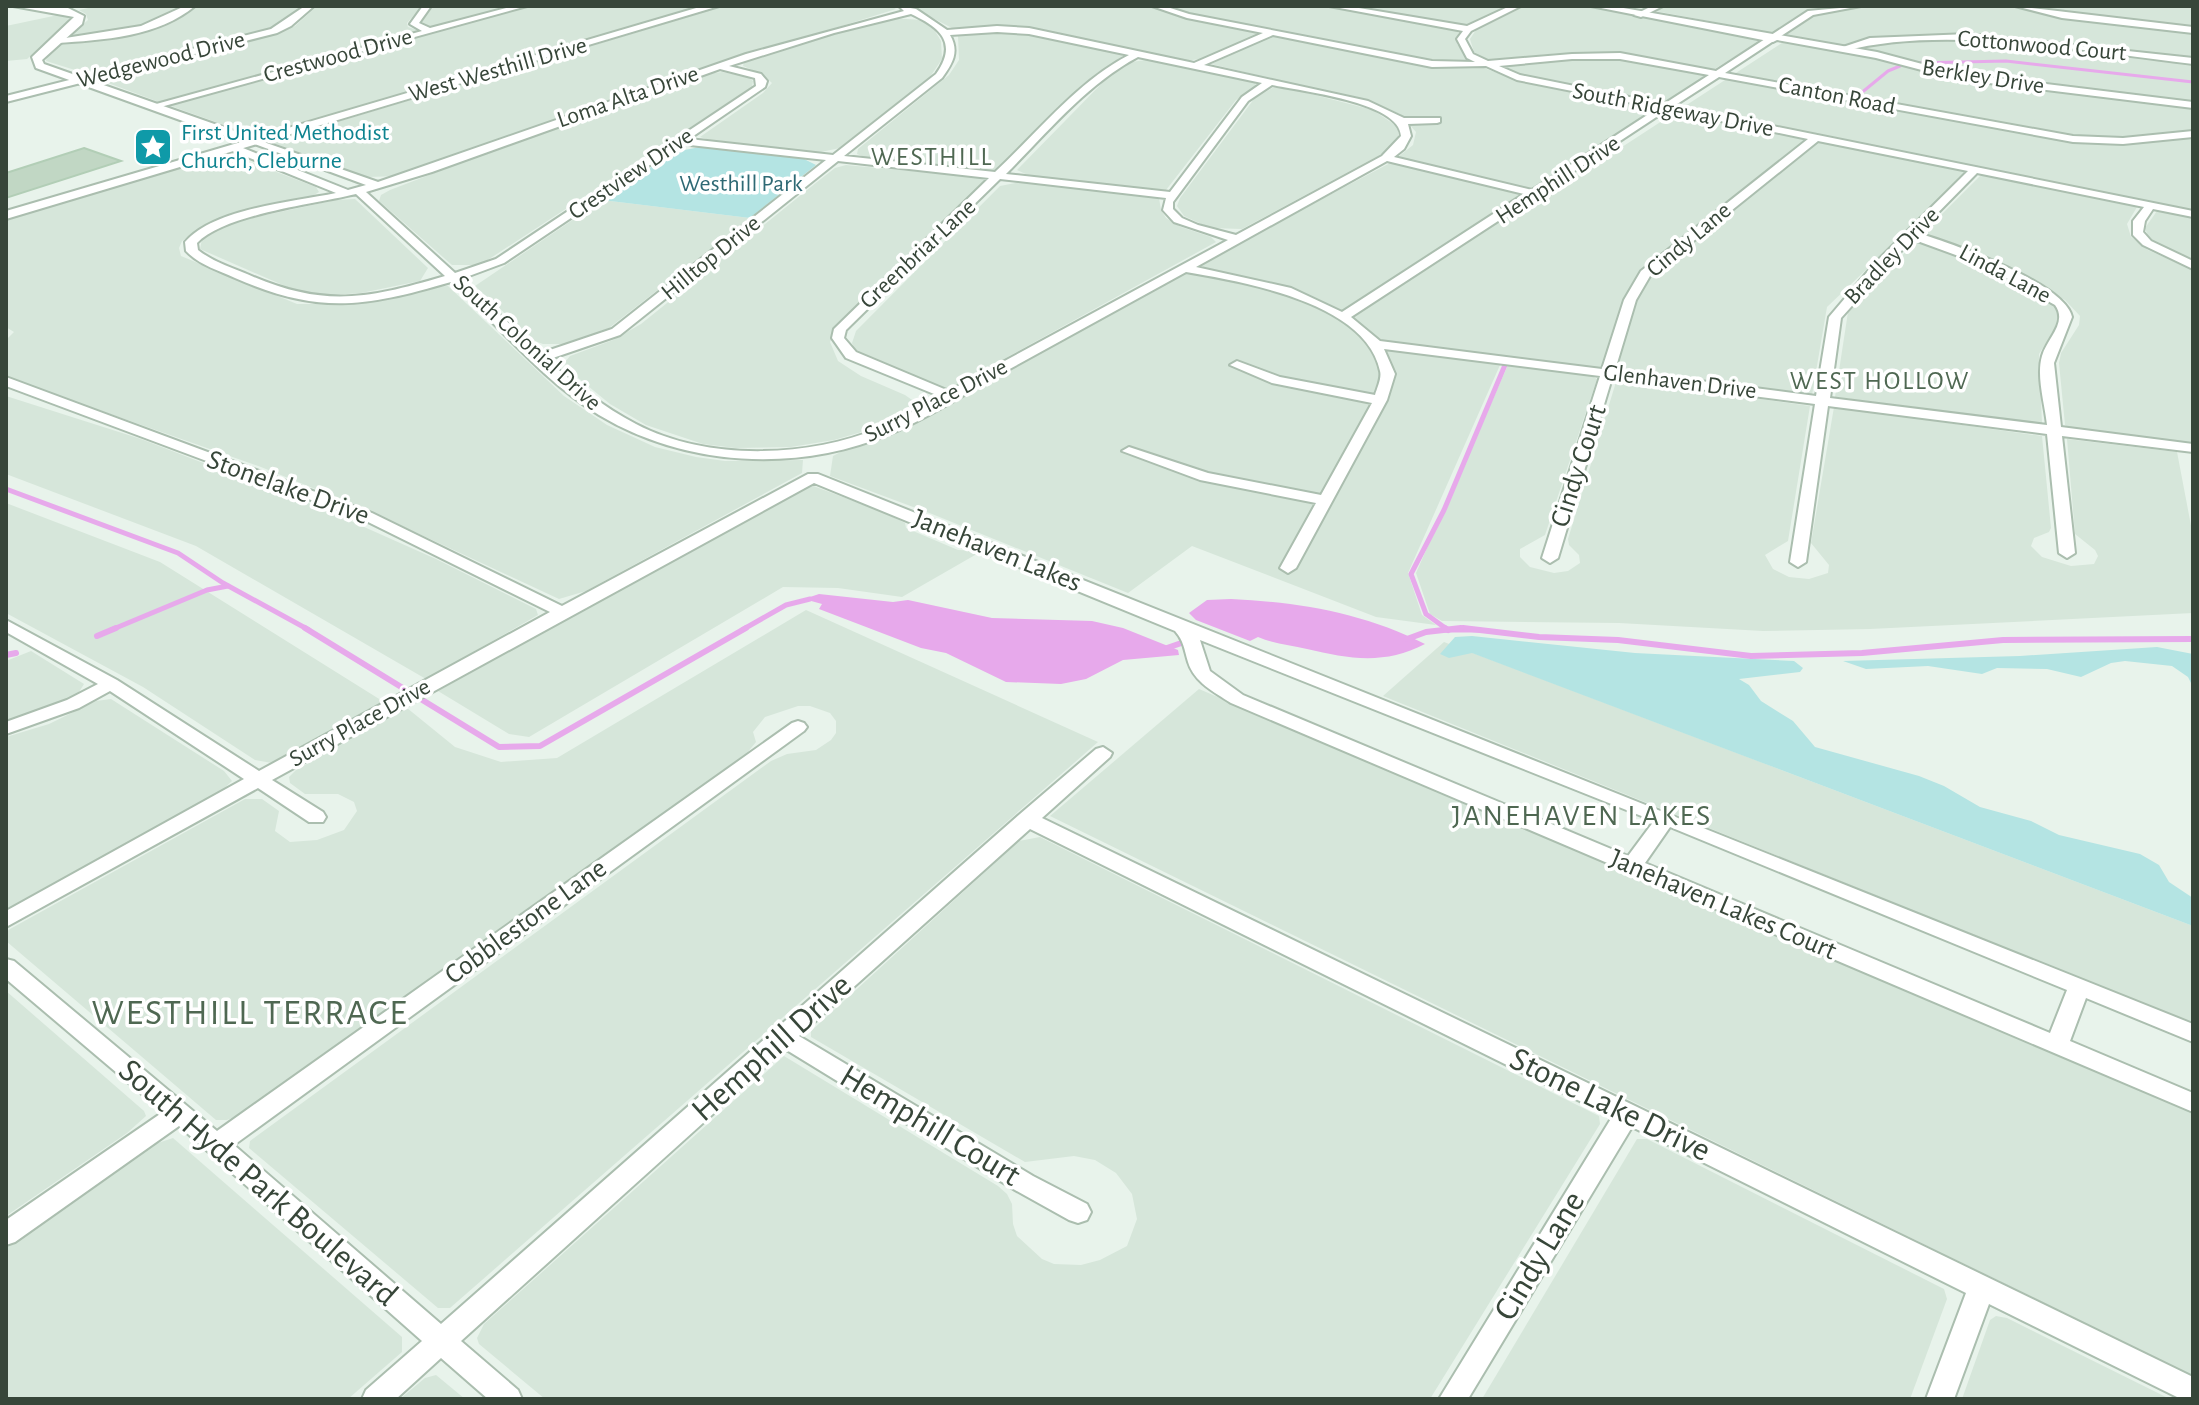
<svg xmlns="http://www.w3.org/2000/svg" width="2199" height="1405" font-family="'Alegreya Sans',sans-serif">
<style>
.residential{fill:#d6e6da}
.green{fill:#b4e4e3}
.water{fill:#e7a9eb}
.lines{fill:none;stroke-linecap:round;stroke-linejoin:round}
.stream-far2{stroke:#e7a9eb;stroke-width:3}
.stream-far1{stroke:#e7a9eb;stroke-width:5}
.stream{stroke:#e7a9eb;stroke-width:6}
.building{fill:#c1d7c4;stroke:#b2ceb6;stroke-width:2}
.minor-casing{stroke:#abbeaf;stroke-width:4}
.tertiary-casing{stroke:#abbeaf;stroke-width:4}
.minor{fill:#fff;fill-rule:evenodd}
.tertiary{fill:#fff;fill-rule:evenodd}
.labels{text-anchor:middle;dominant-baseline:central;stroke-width:7;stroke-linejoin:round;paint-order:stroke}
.far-street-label{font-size:24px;fill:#374639;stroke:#fff}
.far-culture-label{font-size:24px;fill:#0d838f;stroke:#fff;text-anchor:start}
.far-park-label{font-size:24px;fill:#2e6974;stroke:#fff}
.far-neighbourhood-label{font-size:26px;letter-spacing:2px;fill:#4f6852;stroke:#fff}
.street-label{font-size:28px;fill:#374639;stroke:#fff}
.neighbourhood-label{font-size:30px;letter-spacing:2px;fill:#4f6852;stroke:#fff}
.near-street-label{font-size:34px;fill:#374639;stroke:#fff}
.near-neighbourhood-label{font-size:36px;letter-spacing:2px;fill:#4f6852;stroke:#fff}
</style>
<rect width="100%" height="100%" fill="#e8f3eb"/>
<g class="residential">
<polygon points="98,6 184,6 157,22 96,36 69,37 88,20 86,14 79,10"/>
<polygon points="196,6 301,6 280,25 261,33 91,75 46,61 47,56 64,42 165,23"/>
<polygon points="317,6 422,6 407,23 408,27 420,31 159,102 100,80 276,34 295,26"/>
<polygon points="434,6 516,6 430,28 421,26 421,20"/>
<polygon points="531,6 705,6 258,137 168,105"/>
<polygon points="724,6 891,6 896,9 621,95 400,176 367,177 270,142"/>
<polygon points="909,6 1149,6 1192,20 1260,34 1201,59 1183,61 1041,31 952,28"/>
<polygon points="1164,6 1322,6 1459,30 1457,44 1471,61 1442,63 1183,13"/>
<polygon points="1342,6 1509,6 1464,26"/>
<polygon points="1525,6 1588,6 1762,40 1713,70 1609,54 1562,53 1485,60 1474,52 1470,39 1476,30"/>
<polygon points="1628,6 2193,6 2193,102 1950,73 1859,49"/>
<polygon points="63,14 69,18 67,24 27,59 6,61 6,26"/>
<polygon points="891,18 922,20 935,31 941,41 942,59 930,77 840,148 816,153 716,142 700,137 763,93 772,83 762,74 743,66 744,62 835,32"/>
<polygon points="990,32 1051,38 1120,53 1123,57 1097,73 998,170 989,171 867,158 857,154 858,149 949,75 959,60 958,36"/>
<polygon points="1272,36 1421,65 1478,66 1526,83 1655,110 1536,188 1527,189 1398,157 1413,145 1416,132 1400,114 1377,104 1211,64"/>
<polygon points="1785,41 1865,55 1955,79 2193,107 2193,210 1974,167 1827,307 1812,395 1504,356 1408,573 1422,615 1436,625 1376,617 1192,546 1128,593 932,514 830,476 833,456 1392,162 1542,199"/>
<polygon points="1613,58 1709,75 1662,104 1537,80 1495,64 1535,59"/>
<polygon points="1146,60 1246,79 1255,82 1256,86 1236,100 1166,190 1030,176 1017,170 1112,73 1131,62"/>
<polygon points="722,72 748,77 753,81 752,87 480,265 452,265 379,201 381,195 390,190 575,119 707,74"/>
<polygon points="1284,87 1373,110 1398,127 1398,140 1389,150 1242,229 1210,228 1184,216 1177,206 1180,198 1254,99 1272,88"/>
<polygon points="222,155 232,155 316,187 319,192 307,199 200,228 182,241 179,248 181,256 297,304 344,304 427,287 448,286 564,396 607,425 655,447 696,457 725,461 803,460 802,473 586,591 559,599 372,512 261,467 96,409 6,382 6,340 14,332 6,327 6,220"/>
<polygon points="846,165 977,177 987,181 836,331 830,342 838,361 861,376 905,395 915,402 914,408 872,429 834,440 791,447 735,448 703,444 646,425 610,404 566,368 565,362 570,356 613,340 641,324 817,182 835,168"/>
<polygon points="1981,175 2137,207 2127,224 2131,237 2148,250 2193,270 2193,445 2071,429 2065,425 2059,363 2061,353 2079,325 2080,316 2065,300 1988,257 1922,234"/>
<polygon points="1020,182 1159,198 1161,210 1166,218 1181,227 1211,237 1216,242 946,391 858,356 852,343 856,331 1000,186"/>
<polygon points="355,199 428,268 420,281 361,293 319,296 301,293 200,249 202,239 210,233 237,221 336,200"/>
<polygon points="602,200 750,218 609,328 568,344 543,344 535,341 475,286"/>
<polygon points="2157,211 2193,217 2193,262 2153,242 2148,236 2145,228"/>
<polygon points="1916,241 1968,256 2045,298 2058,310 2060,321 2039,354 2042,423 1835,397 1848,312"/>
<polygon points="1508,365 1590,375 1597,379 1545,535 1520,549 1520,557 1530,567 1554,573 1568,571 1580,563 1579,555 1569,545 1568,539 1616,382 1621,379 1810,406 1788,541 1765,555 1773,569 1789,577 1809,579 1828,573 1829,565 1811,543 1834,407 2042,436 2051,528 2049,532 2034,538 2031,546 2042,557 2071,566 2094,564 2098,556 2095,550 2075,534 2067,439 2177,452 2193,536 2193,613 1870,629 1763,631 1619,623 1442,621 1430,614 1416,573"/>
<polygon points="6,396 141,439 326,510 436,559 536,609 538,615 426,679 196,546 6,474"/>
<polygon points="808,484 883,512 905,523 906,528 958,550 982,551 902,597 838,588 783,587 529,737 509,734 438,691"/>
<polygon points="6,503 160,562 384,702 272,763 255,760 143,687 6,613"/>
<polygon points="806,610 1098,742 450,1308 438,1308 249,1148 250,1141 771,761 787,754 816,750 831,740 836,733 836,721 830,713 810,706 798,706 765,717 753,732 756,742 747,753 242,1114 227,1120 216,1120 6,941 6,932 10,929 245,799 262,799 279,811 275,831 290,842 317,840 344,830 357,811 354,802 338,794 305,794 290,783 289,777 296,770 407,708 455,747 501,762 557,758"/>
<polygon points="1444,642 2193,926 2193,1024 1383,696"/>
<polygon points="31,651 84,684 79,692 67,699 6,722 6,661"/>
<polygon points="1199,689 2193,1113 2193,1376 1050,816"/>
<polygon points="111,699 224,771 232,781 220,792 6,909 6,737 49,724 96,701"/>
<polygon points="1040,837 1599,1116 1600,1124 1430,1399 545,1399 479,1344 477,1338 484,1324 784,1056 998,1186 1007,1194 1012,1204 1013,1224 1017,1236 1042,1259 1054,1264 1081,1265 1100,1260 1127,1246 1137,1219 1132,1194 1116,1173 1095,1160 1074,1156 1025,1162 811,1037 811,1031 1019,841"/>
<polygon points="6,991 144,1111 146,1116 127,1133 6,1216"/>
<polygon points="173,1138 402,1337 402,1352 348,1399 6,1399 6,1248 155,1144"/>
<polygon points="1637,1139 1647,1139 1944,1289 1947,1299 1910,1399 1482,1399"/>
<polygon points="1996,1316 2007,1318 2170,1399 1962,1399 1990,1320"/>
<polygon points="436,1375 465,1399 400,1399 425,1378"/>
</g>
<g class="green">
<polygon points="700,147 802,158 816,165 750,218 602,200 674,152"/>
<polygon points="1472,636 1635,653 1794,661 1803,668 1800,672 1739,679 1749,685 1761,701 1793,721 1815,747 1919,776 1944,786 1980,807 2031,821 2059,835 2140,854 2159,865 2169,882 2193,898 2193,926 1472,653 1449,658 1440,654 1455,637"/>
<polygon points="2157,647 2193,654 2193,687 2188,677 2172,666 2125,661 2111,663 2081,677 2047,669 1997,668 1982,674 1928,666 1866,669 1843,661 2020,656"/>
</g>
<g class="water">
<polygon points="819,594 893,602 908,600 992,618 1092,621 1123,628 1178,650 1179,655 1123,660 1086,679 1061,684 1006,682 946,653 921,648 819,609 822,604 804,599"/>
<path d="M1231 599C1299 602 1364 613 1425 644 1385 665 1349 659 1307 649 1290 645 1275 644 1258 637L1250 641 1196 620 1189 613 1207 600Z"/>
</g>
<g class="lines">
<g class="stream-far2">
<polyline points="1916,63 2006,61 2193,82"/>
<polyline points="1860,94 1888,71 1900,66"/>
</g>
<g class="stream-far1">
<polyline points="6,489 178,553 223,583 309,630"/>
<polyline points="111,630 207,590 228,586"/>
<polyline points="742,630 786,605 810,599"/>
<polyline points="1443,630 1480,630"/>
<polyline points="1448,630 1426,614 1411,574 1444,510 1505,365"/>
</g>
<g class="stream">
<polyline points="305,628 499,747 540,746 746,628"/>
<polyline points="1445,628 1448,630"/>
<polyline points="1463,628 1539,637 1618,640 1751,656 1862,653 2003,640 2193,639"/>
<polyline points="97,636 116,628"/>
<polyline points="1407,639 1426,632 1461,628"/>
<polyline points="1167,648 1190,640"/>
<polyline points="6,655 16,653"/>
</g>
</g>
<polygon class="building" points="84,148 121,161 6,198 6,173"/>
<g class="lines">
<defs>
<g id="minor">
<path d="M185 6H195C158 37 103 40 57 43L53 40 141 26Z"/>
<polygon points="305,6 314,6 291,26 277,33 6,102 6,96 271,29"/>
<polygon points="423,6 431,6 419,23 430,28 514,6 527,6 157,108 149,106 422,31 410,24"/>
<path d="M899 6 916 9 947 30 997 26 1029 28 1194 63 1263 33 1187 18 1152 6H1164L1189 14 1432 61 1475 62 1467 58 1457 39 1463 31 1329 6H1347L1467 26 1510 6H1521L1471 31 1465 39 1473 54 1488 61 1572 54 1620 53 1716 71 1808 11 1861 6 1813 15 1725 73 2073 136 2123 138 2193 131V137L2123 144 2073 142 1719 77 1674 106 2193 211V217L2153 209 2145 221 2143 232 2151 241 2193 261V269L2143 245 2133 235V221L2144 207 1977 173 1918 233C1951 243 2065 283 2072 317L2054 363 2061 427 2193 444V452L2062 436 2075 553 2067 558 2059 553 2047 434 1828 406 1806 562 1798 567 1790 562 1815 404 1612 378 1558 558 1550 563 1542 558 1600 376 1384 349 1395 374 1387 400 1296 568 1288 573 1280 568 1316 503 1200 480 1122 451 1129 447 1208 473 1321 495 1372 403 1272 383 1230 365 1237 361 1280 377 1375 395C1377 388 1382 378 1380 371 1366 302 1243 282 1186 272 1126 305 1066 338 1006 371 967 392 931 417 890 434 797 473 686 467 599 415 543 381 499 326 451 282 365 307 319 315 235 278 218 270 199 265 186 251L185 242C214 208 293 202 336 193L230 150V146H238L348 190 366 185 249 142 258 140 378 182 746 54 904 11ZM911 14C941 28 958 43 936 74L833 155 689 139 765 87 767 81 761 74 729 66 834 33ZM997 32 1029 34 1129 55C1078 81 1037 133 995 172L844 156 942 78C952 64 960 52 950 35ZM1273 35 1432 67 1486 66 1517 80 1658 108 1532 190 1394 157 1404 149 1411 136 1408 124 1437 123 1440 122V118H1404L1368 101 1204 65ZM1138 57 1262 83 1242 97 1170 192 1006 174C1047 133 1087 84 1138 57ZM1572 59H1620L1709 75 1664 104 1520 75 1499 66ZM720 69 755 78 756 86 496 259 455 273 366 192 432 172ZM1272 85C1300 91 1400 102 1401 136L1382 156 1236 235 1198 225 1182 218 1173 209V202L1248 101ZM1667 110 1808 139 1641 271 1624 300 1602 369 1380 341 1351 317 1535 197 1541 196V193ZM1818 141 1968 171 1874 264 1829 317 1816 396 1615 370 1636 300 1650 276ZM681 144 826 160 612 329 541 353 461 279 504 263ZM838 161 989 178 834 329 832 338 846 358 939 396C920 407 900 420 880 428 806 458 707 461 636 424 603 407 575 384 547 360L620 335ZM1387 161 1524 194 1342 312 1291 288 1196 267ZM1000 179 1166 198 1163 210 1174 222 1228 240 949 391 856 352 844 338 846 330ZM356 194 445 276C367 299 323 308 247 274 230 267 212 261 198 250L197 243C225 214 315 204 356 194ZM1912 239 1983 265 2055 305C2068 323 2047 338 2042 356 2036 376 2045 405 2047 425L1830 398 1841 318Z"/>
<polygon points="1652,6 1663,6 1641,17 1634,15"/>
<polygon points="2015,6 2193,27 2193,33 2062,18"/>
<path d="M1968 34 2193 58V64C2087 52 1946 24 1844 51L1840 48 1870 38Z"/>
<path d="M6 377 372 513 562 606 808 474H818L2193 1024V1042L2086 998 2070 1041 2193 1093V1112L1231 703C1214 692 1194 682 1188 662 1184 649 1184 641 1175 631L814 483 272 780 323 812 326 817 323 822H309L258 788 6 927V911L244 779 110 691 79 708 6 734V722L67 700 98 684 6 632V620L117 680 259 771 550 612 362 519 6 386ZM1200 640 1654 821 1628 856 1243 695 1210 671ZM1670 827 2067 990 2050 1033 1645 863Z"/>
<polygon points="798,721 804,723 807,727 804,731 234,1145 441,1324 1020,814 1096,749 1103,747 1112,753 1110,757 1042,818 2193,1377 2193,1399 2181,1399 1989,1304 1954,1399 1926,1399 1966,1293 1632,1127 1468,1399 1439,1399 1612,1117 1030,829 799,1036 1033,1176 1087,1204 1091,1212 1087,1220 1078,1223 1069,1220 1015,1190 785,1049 461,1341 518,1390 522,1399 488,1399 441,1358 396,1399 362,1399 366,1390 422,1341 179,1126 15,1242 6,1245 6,1220 163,1112 6,979 6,959 14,961 217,1131 792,723"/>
</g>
<g id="tertiary">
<polygon points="13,6 68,8 84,16 82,24 42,60 44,64 254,138 703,6 719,6 6,219 6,211 241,142 36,68 32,57 74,17"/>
<polygon points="1591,6 1612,6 1877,52 1956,73 2193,102 2193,108 1956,79 1876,58 1777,40 1773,42"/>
</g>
</defs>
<use href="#minor" class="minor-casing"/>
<use href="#tertiary" class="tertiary-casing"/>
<use href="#minor" class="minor"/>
<use href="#tertiary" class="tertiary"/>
</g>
<defs>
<symbol id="sight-square" viewBox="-11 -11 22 22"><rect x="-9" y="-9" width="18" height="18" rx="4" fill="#0f9aa8" stroke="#fff"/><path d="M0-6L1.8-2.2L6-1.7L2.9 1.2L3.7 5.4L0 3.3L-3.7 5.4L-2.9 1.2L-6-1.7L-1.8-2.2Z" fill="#fff"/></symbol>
</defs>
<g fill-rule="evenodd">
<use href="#sight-square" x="131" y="125" width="44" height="44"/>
</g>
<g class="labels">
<g class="far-street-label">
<text transform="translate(2042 46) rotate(5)">Cottonwood Court</text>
<text transform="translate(338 56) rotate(-15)">Crestwood Drive</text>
<text transform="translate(161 60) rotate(-14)">Wedgewood Drive</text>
<text transform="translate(498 70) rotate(-16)">West Westhill Drive</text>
<text transform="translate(1983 77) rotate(9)">Berkley Drive</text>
<text transform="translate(1837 96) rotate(11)">Canton Road</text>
<text transform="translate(628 97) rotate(-19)">Loma Alta Drive</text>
<text transform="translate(1673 110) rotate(11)">South Ridgeway Drive</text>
<text transform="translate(631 174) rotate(-34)">Crestview Drive</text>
<text transform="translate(1558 180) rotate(-33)">Hemphill Drive</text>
<text transform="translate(1689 240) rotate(-40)">Cindy Lane</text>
<text transform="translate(918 254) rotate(-43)">Greenbriar Lane</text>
<text transform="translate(1892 256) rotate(-46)">Bradley Drive</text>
<text transform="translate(711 258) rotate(-39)">Hilltop Drive</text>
<text transform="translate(2005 274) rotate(28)">Linda Lane</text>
<text transform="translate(527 343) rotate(42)">South Colonial Drive</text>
<text transform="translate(1680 382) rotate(7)">Glenhaven Drive</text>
<text transform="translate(936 401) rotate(-27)">Surry Place Drive</text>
<text transform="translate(360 723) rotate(-29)">Surry Place Drive</text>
</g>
<g class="far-culture-label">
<text x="181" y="133">First United Methodist<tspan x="181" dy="28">Church, Cleburne</tspan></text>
</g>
<g class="far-park-label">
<text x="741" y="184">Westhill Park</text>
</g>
<g class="far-neighbourhood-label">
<text x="932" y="157">WESTHILL</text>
<text x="1880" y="381">WEST HOLLOW</text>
</g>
<g class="street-label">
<text transform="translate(1579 466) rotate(-72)">Cindy Court</text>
<text transform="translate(288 488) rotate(20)">Stonelake Drive</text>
<text transform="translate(997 551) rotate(22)">Janehaven Lakes</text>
<text transform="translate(1723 905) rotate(23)">Janehaven Lakes Court</text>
<text transform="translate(526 922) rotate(-36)">Cobblestone Lane</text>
</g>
<g class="neighbourhood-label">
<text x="1582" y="816">JANEHAVEN LAKES</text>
</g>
<g class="near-street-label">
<text transform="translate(772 1048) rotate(-42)">Hemphill Drive</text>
<text transform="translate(1610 1105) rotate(26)">Stone Lake Drive</text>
<text transform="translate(930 1126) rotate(31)">Hemphill Court</text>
<text transform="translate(258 1183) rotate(41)">South Hyde Park Boulevard</text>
<text transform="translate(1540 1256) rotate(-59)">Cindy Lane</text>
</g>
<g class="near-neighbourhood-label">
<text x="250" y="1013">WESTHILL TERRACE</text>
</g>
</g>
<rect width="2199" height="1405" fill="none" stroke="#374639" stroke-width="16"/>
</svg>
